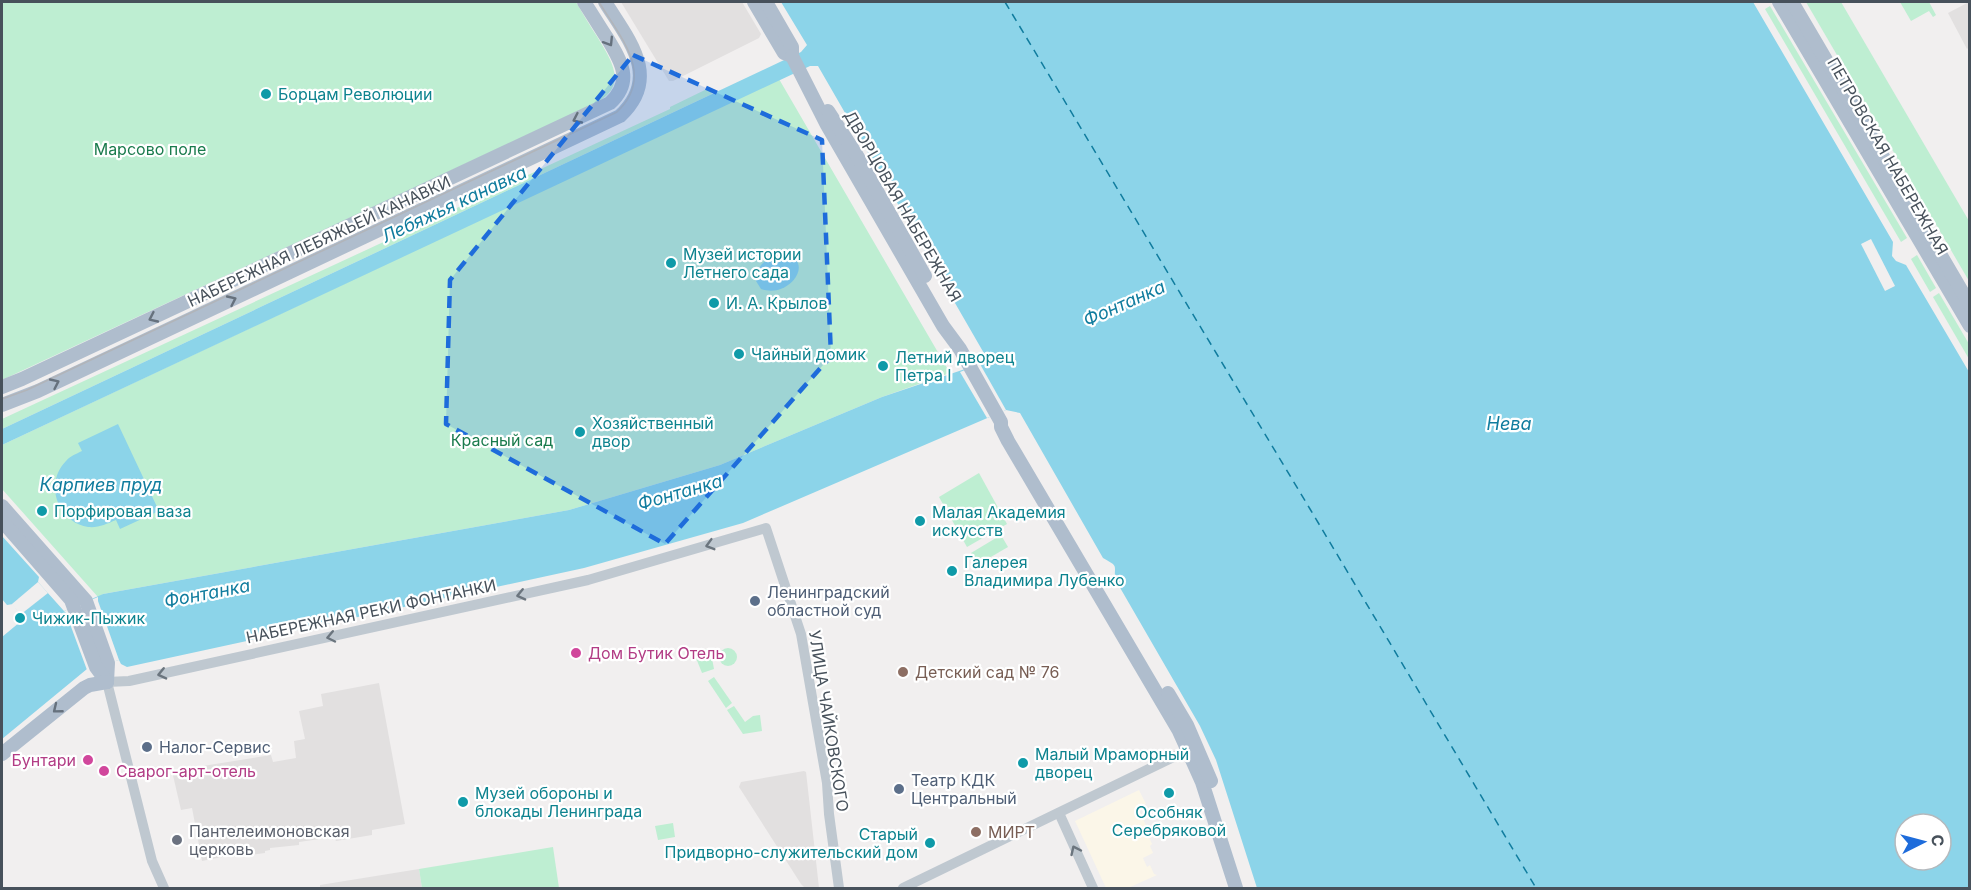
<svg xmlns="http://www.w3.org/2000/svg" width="1971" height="890" font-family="Inter,sans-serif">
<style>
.commercial{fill:#fbf6e8}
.education{fill:#e2e0e0}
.green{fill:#beeed2}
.water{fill:#8cd4e9;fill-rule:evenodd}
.pier{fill:#f1efef}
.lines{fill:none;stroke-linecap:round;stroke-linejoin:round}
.ferry{stroke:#107c9e;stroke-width:1.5;stroke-dasharray:8 6;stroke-linecap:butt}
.minor{stroke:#bfc8d0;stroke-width:10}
.major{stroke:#afbdcd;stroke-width:14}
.tram{stroke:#b1b4b9;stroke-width:1.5}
.oneway{stroke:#66717d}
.oneway2{stroke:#6b757e}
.marked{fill:#1e6cdb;fill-opacity:0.2;stroke:#1e6cdb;stroke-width:4.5;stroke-dasharray:12 8;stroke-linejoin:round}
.culture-dot{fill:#0f9aa8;stroke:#fff;stroke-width:2}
.service-dot{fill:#5c6f8a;stroke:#fff;stroke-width:2}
.hotel-dot{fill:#d1479c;stroke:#fff;stroke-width:2}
.education-dot{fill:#8d6e63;stroke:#fff;stroke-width:2}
.worship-dot{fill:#6b7280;stroke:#fff;stroke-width:2}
.labels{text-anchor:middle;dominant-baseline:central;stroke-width:4.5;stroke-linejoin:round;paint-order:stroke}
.culture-label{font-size:16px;fill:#0d838f;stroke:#fff;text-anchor:start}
.park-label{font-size:16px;fill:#1a7b4d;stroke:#fff}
.street-label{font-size:16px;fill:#47515b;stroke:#fff}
.service-label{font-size:16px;fill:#4e5e75;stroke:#fff;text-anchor:start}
.hotel-label{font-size:16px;fill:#b23c85;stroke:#fff;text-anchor:start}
.education-label{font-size:16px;fill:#785e54;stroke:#fff;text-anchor:start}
.worship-label{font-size:16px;fill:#5b616d;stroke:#fff;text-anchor:start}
.water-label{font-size:18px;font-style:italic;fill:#107c9e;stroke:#fff}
</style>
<rect width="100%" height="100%" fill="#f1efef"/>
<polygon class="commercial" points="1139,790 1146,804 1138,808 1150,834 1148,835 1152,844 1150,846 1153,853 1143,858 1147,867 1150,865 1154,874 1157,875 1128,888 1106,888 1075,821"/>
<g class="education">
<polygon points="621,2 742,2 761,34 759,38 673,81 669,81"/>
<polygon points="1969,2 1969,47 1967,49 1948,13"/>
<polygon points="379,683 405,824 372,830 372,835 336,841 334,837 299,842 299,845 270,848 270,850 265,851 265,853 244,856 237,854 202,861 192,808 181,810 172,771 271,755 273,762 296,758 294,741 305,739 299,711 323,706 321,694"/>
<polygon points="804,771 806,772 819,888 805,888 801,884 739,787 741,782"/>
<polygon points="419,869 422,888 320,888 320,885"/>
</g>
<g class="green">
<path d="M2 2H576C583 14 590 26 598 38 611 60 628 84 598 102L2 380Z"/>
<polygon points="1806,2 1841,2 1969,221 1969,281"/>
<polygon points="1900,2 1929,2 1936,15 1933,17 1929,11 1911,21"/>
<polygon points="1770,6 1907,238 1901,242 1765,9"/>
<polygon points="779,79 950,373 882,397 720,465 569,510 103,594 98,597 2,489 2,445"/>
<polygon points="709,88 712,94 2,429 2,419 670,109 670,107"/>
<polygon points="1917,255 1936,288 1930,292 1911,259"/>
<polygon points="1939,293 1969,344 1969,359 1933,297"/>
<polygon points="979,473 1007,524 967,547 939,497"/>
<polygon points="1001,535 1008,547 977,565 971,553"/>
<polygon points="710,648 714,669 702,673 694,653"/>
<circle cx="728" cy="657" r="9"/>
<polygon points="714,677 732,703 726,708 708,681"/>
<polygon points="734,706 745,722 753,716 760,715 762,731 743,734 727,710"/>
<polygon points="673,823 675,837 658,840 655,826"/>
<polygon points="553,847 559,888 422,888 419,869"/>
</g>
<g class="water">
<path d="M781 2H1753L1893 242 1892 256 1896 261 1906 265 1969 372V888H1257L1216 760 1200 726 1115 579C1114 564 1119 567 1103 558L1020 413 1006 410 743 523 584 568 127 667 121 664 119 660 87 669 2 739V637L20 622V615L13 604 7 605 2 599V536L39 577 38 582 64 611 103 594 569 510 720 465 882 397 980 364 985 355 895 199 897 190 890 179 882 177 818 66H810L2 445V429L801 52 807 45ZM1905 824H1941V860H1905Z"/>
<path d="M782 255C817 257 791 300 761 289L756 281C755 266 767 257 782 255Z"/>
<path d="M118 424 159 511 120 529 116 520C106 524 99 528 88 527 57 522 44 483 66 461 70 456 76 454 82 451L78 443Z"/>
</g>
<g class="pier">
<polygon points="1871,239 1895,286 1885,291 1861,244"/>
<polygon points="980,364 1006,410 987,418 960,372"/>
<polygon points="38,582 48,593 20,615 12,604"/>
<polygon points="98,597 98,601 119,660 87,670 66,613 64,611"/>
</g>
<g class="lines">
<polyline class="ferry" points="1005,2 1310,509 1536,888"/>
<g class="minor">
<polyline points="1059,813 1093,888"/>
<polyline points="164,888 152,861 107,682 129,681 588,580 766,528 801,634 827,783 829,814 839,888"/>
<polyline points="903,888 1188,750"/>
</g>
<g class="major">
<polyline points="754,2 784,53 792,56"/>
<polyline points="766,2 792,47 792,56"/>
<polyline points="1779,2 1970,326"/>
<polyline points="1792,2 1970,305"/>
<polyline points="792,56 827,125 943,326 960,349 1001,422 1001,427 1008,441 1179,731 1202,782 1236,888"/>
<polyline points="828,111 856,154 925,276"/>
<path d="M2 387 22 379 610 103C634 81 621 61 607 38 599 26 592 14 584 2"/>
<path d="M2 405 38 391 620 116C662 77 628 39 605 2"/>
<polyline points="2,506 86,601 108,663 107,682"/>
<polyline points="2,521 71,600 96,667 107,682"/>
<polyline points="1168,693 1187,725 1211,781"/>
<polyline points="2,754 84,688 90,685 107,682"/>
</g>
<path class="tram" d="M2 399 27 390 617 112C656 75 620 37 599 2"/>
</g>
<defs><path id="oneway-chevron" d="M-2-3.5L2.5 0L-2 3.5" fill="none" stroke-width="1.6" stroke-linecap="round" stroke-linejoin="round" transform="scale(1.5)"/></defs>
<g class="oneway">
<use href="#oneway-chevron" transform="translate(609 42) rotate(58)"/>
<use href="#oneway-chevron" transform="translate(577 119) rotate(155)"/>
<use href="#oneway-chevron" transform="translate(232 300) rotate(-25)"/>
<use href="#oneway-chevron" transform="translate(153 318) rotate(155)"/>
<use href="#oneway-chevron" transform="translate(55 383) rotate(-25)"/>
<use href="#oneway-chevron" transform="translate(57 709) rotate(141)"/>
</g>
<g class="oneway2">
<use href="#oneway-chevron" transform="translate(710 545) rotate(164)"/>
<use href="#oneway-chevron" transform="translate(521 595) rotate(167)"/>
<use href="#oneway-chevron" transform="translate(331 637) rotate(168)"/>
<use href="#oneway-chevron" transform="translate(162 674) rotate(167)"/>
<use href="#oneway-chevron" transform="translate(1075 850) rotate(-115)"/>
</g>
<path class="marked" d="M633 55 822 140 831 356 665 544 446 424 450 280Z"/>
<g class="culture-dot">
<circle cx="266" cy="94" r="6"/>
<circle cx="671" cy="263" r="6"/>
<circle cx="714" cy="303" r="6"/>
<circle cx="739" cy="354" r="6"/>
<circle cx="883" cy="366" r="6"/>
<circle cx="580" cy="432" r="6"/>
<circle cx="42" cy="511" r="6"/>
<circle cx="920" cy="521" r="6"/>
<circle cx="952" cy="571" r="6"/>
<circle cx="20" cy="618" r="6"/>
<circle cx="1023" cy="763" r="6"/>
<circle cx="1169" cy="793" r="6"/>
<circle cx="463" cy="802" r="6"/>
<circle cx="930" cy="843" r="6"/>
</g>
<g class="service-dot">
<circle cx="755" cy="601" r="6"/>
<circle cx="147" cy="747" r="6"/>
<circle cx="899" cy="789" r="6"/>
</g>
<g class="hotel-dot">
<circle cx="576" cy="653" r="6"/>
<circle cx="88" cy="760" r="6"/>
<circle cx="104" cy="771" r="6"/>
</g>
<g class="education-dot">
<circle cx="903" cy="672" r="6"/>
<circle cx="976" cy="832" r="6"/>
</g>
<circle class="worship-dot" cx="177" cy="840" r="6"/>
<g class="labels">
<g class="culture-label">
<text x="278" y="94">Борцам Революции</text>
<text x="683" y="254">Музей истории<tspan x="683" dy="18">Летнего сада</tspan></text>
<text x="726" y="303">И. А. Крылов</text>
<text x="751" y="354">Чайный домик</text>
<text x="895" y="357">Летний дворец<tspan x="895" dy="18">Петра I</tspan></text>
<text x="592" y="423">Хозяйственный<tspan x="592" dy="18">двор</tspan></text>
<text x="54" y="511">Порфировая ваза</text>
<text x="932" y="512">Малая Академия<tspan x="932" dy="18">искусств</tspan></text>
<text x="964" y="562">Галерея<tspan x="964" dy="18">Владимира Лубенко</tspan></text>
<text x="32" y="618">Чижик-Пыжик</text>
<text x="1035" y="754">Малый Мраморный<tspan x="1035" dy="18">дворец</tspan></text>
<text x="475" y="793">Музей обороны и<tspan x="475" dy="18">блокады Ленинграда</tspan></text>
<text x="1169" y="812" text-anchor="middle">Особняк<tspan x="1169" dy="18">Серебряковой</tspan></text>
<text x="918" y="834" text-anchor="end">Старый<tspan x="918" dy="18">Придворно-служительский дом</tspan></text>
</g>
<g class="park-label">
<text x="150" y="149">Марсово поле</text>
<text x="502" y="440">Красный сад</text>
</g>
<g class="street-label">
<text transform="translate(1888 156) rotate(60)">ПЕТРОВСКАЯ НАБЕРЕЖНАЯ</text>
<text transform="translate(903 206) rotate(60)">ДВОРЦОВАЯ НАБЕРЕЖНАЯ</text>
<text transform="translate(319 241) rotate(-25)">НАБЕРЕЖНАЯ ЛЕБЯЖЬЕЙ КАНАВКИ</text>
<text transform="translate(371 611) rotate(-12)">НАБЕРЕЖНАЯ РЕКИ ФОНТАНКИ</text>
<text transform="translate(829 721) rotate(81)">УЛИЦА ЧАЙКОВСКОГО</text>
</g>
<g class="service-label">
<text x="767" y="592">Ленинградский<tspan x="767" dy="18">областной суд</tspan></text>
<text x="159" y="747">Налог-Сервис</text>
<text x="911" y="780">Театр КДК<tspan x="911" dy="18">Центральный</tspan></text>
</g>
<g class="hotel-label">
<text x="588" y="653">Дом Бутик Отель</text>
<text x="76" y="760" text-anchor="end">Бунтари</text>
<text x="116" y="771">Сварог-арт-отель</text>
</g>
<g class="education-label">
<text x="915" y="672">Детский сад № 76</text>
<text x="988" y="832">МИРТ</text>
</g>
<g class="worship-label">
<text x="189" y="831">Пантелеимоновская<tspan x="189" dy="18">церковь</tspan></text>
</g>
<g class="water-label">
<text transform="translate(454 204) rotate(-25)">Лебяжья канавка</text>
<text transform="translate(1124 303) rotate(-24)">Фонтанка</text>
<text x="1509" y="423">Нева</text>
<text x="101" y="484">Карпиев пруд</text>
<text transform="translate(680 492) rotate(-16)">Фонтанка</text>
<text transform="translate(207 593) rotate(-11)">Фонтанка</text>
</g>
</g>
<rect width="1971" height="890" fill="none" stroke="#47515b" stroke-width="6"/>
<g transform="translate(1923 842) rotate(84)"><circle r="28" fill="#ffffff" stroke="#b5b9bd" stroke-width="1.5"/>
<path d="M0-4.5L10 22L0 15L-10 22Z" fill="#1e6cdb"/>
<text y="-9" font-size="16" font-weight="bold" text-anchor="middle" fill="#47515b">С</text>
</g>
</svg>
